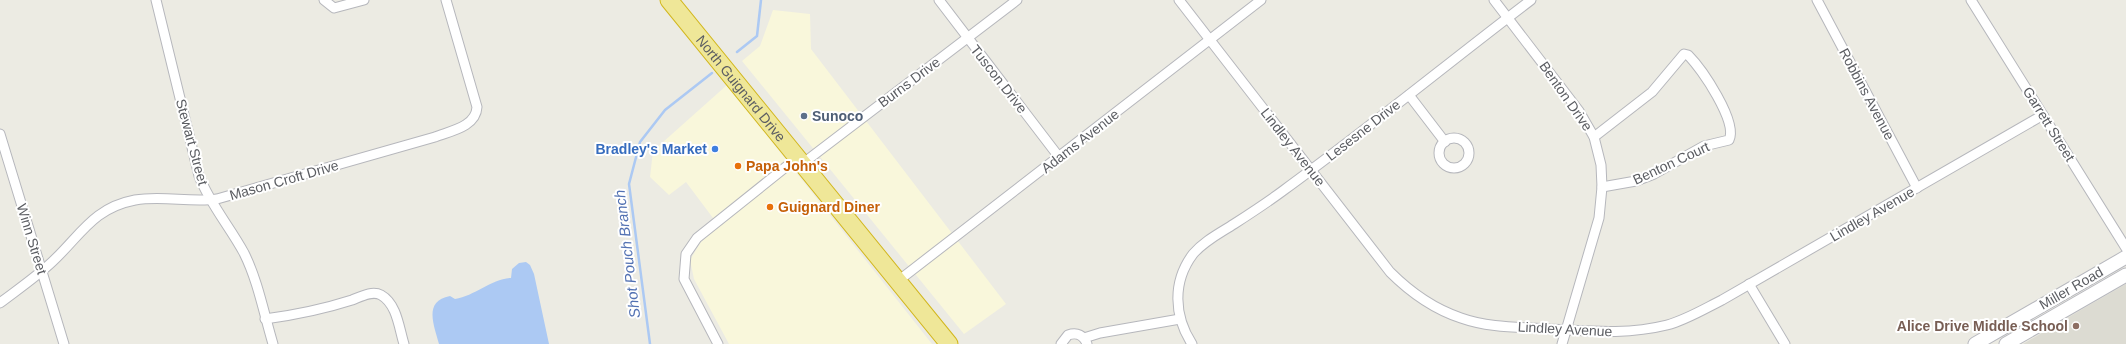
<svg xmlns="http://www.w3.org/2000/svg" width="2126" height="344" font-family="Helvetica,sans-serif">
<style>
.commercial{fill:#f9f7db}
.education{fill:#dcdbd2}
.water{fill:#acc9f3}
.lines{fill:none;stroke-linecap:round;stroke-linejoin:round}
.stream{stroke:#acc9f3;stroke-width:2.5}
.street-casing{stroke:#b6b7bc;stroke-width:11}
.secondary-casing{stroke:#b7b8be;stroke-width:15}
.highway-casing{stroke:#d2b71e;stroke-width:19}
.street{stroke:#fff;stroke-width:9}
.secondary{stroke:#fff;stroke-width:13}
.highway{stroke:#efe798;stroke-width:17}
.service-dot{fill:#5c6f8a;stroke:#fff;stroke-width:1.5}
.shop-dot{fill:#3f7fe0;stroke:#fff;stroke-width:1.5}
.food-dot{fill:#e8710a;stroke:#fff;stroke-width:1.5}
.education-dot{fill:#8d6e63;stroke:#fff;stroke-width:1.5}
.labels{text-anchor:middle;dominant-baseline:central;stroke-width:4;stroke-linejoin:round;paint-order:stroke}
.street-label{font-size:14px;fill:#5b5d62;stroke:#fff}
.service-label{font-size:14px;font-weight:bold;fill:#4e5e75;stroke:#fff;text-anchor:start}
.shop-label{font-size:14px;font-weight:bold;fill:#366cbe;stroke:#fff;text-anchor:end}
.food-label{font-size:14px;font-weight:bold;fill:#c56008;stroke:#fff;text-anchor:start}
.education-label{font-size:14px;font-weight:bold;fill:#785e54;stroke:#fff;text-anchor:end}
.water-label{font-size:15px;font-style:italic;fill:#5372b3;stroke:#fff}
</style>
<rect width="100%" height="100%" fill="#ecebe3"/>
<g class="commercial">
<polygon points="773,10 810,14 811,49 1006,304 964,334 742,61 760,46"/>
<polygon points="727,85 932,344 729,344 694,279 690,260 701,242 719,226 686,182 669,195 650,177 653,151"/>
</g>
<polygon class="education" points="2126,284 2126,344 2023,344 2086,307"/>
<path class="water" d="M526 262 530 265 534 274 549 344H439C434 325 423 301 450 296L455 299C475 296 491 279 511 278L512 269 519 263Z"/>
<g class="lines">
<g class="stream">
<polyline points="737,52 757,36 761,0"/>
<polyline points="650,344 629,184 640,142 665,110 712,73"/>
</g>
<defs>
<g id="street">
<path d="M156 0 199 176C210 204 230 227 244 253 258 281 264 314 273 344"/>
<polyline points="324,0 334,8 364,0"/>
<polyline points="939,0 1059,157"/>
<path d="M1179 0 1390 272C1410 292 1434 309 1461 318 1489 328 1519 327 1549 329 1589 331 1627 335 1667 325 1686 320 1704 309 1722 300L2043 115"/>
<polyline points="1494,0 1579,111 1594,137 1601,165 1602,187 1599,218 1562,344"/>
<polyline points="1817,0 1917,188"/>
<polyline points="1971,0 2126,248"/>
<polyline points="1409,95 1445,142"/>
<polyline points="0,134 64,344"/>
<path d="M1594 137 1652 92 1684 54 1688 55C1702 69 1738 122 1729 140L1704 146 1654 174 1636 181 1602 187"/>
<circle cx="1454" cy="153" r="15"/>
<polyline points="802,164 1017,0"/>
<polyline points="898,281 1261,0"/>
<polyline points="1749,284 1785,344"/>
<path d="M0 303C17 290 36 277 52 262 81 235 93 208 135 200 163 195 190 203 217 199L435 137C450 131 476 127 477 107L446 0"/>
<path d="M265 319C295 315 324 309 352 300 360 297 372 290 381 295 397 304 399 328 404 344"/>
<polyline points="1084,338 1100,333 1180,319"/>
<polyline points="718,344 684,279 686,254 697,238 797,158"/>
<path d="M1061 344 1068 335C1077 332 1084 335 1087 344"/>
<path d="M1192 344C1174 316 1172 282 1193 254 1204 241 1220 233 1234 224 1251 213 1268 202 1284 190 1368 129 1448 63 1531 0"/>
</g>
<g id="secondary">
<polyline points="1975,344 2126,257"/>
<polyline points="2006,344 2126,275"/>
</g>
<g id="highway">
<path id="s1" d="M669 0 949 344"/>
</g>
</defs>
<use href="#street" class="street-casing"/>
<use href="#secondary" class="secondary-casing"/>
<use href="#highway" class="highway-casing"/>
<use href="#street" class="street"/>
<use href="#secondary" class="secondary"/>
<use href="#highway" class="highway"/>
</g>
<circle class="service-dot" cx="804" cy="116" r="4"/>
<circle class="shop-dot" cx="715" cy="149" r="4"/>
<g class="food-dot">
<circle cx="738" cy="166" r="4"/>
<circle cx="770" cy="207" r="4"/>
</g>
<circle class="education-dot" cx="2076" cy="326" r="4"/>
<g class="labels">
<g class="street-label">
<text transform="translate(999 79) rotate(52)">Tuscon Drive</text>
<text transform="translate(909 82) rotate(-37)">Burns Drive</text>
<text stroke="none"><textPath href="#s1" startOffset="114">North Guignard Drive</textPath></text>
<text transform="translate(1867 94) rotate(62)">Robbins Avenue</text>
<text transform="translate(1566 96) rotate(55)">Benton Drive</text>
<text transform="translate(2049 124) rotate(58)">Garrett Street</text>
<text transform="translate(1363 130) rotate(-38)">Lesesne Drive</text>
<text transform="translate(1080 141) rotate(-38)">Adams Avenue</text>
<text transform="translate(192 142) rotate(75)">Stewart Street</text>
<text transform="translate(1293 147) rotate(52)">Lindley Avenue</text>
<text transform="translate(1671 163) rotate(-25)">Benton Court</text>
<text transform="translate(284 180) rotate(-16)">Mason Croft Drive</text>
<text transform="translate(1872 214) rotate(-30)">Lindley Avenue</text>
<text transform="translate(32 239) rotate(73)">Winn Street</text>
<text transform="translate(2071 288) rotate(-30)">Miller Road</text>
<text transform="translate(1565 329) rotate(3)">Lindley Avenue</text>
</g>
<g class="service-label">
<text x="812" y="116">Sunoco</text>
</g>
<g class="shop-label">
<text x="707" y="149">Bradley's Market</text>
</g>
<g class="food-label">
<text x="746" y="166">Papa John's</text>
<text x="778" y="207">Guignard Diner</text>
</g>
<g class="education-label">
<text x="2068" y="326">Alice Drive Middle School</text>
</g>
<g class="water-label">
<text transform="translate(627 254) rotate(-97)">Shot Pouch Branch</text>
</g>
</g>
</svg>
